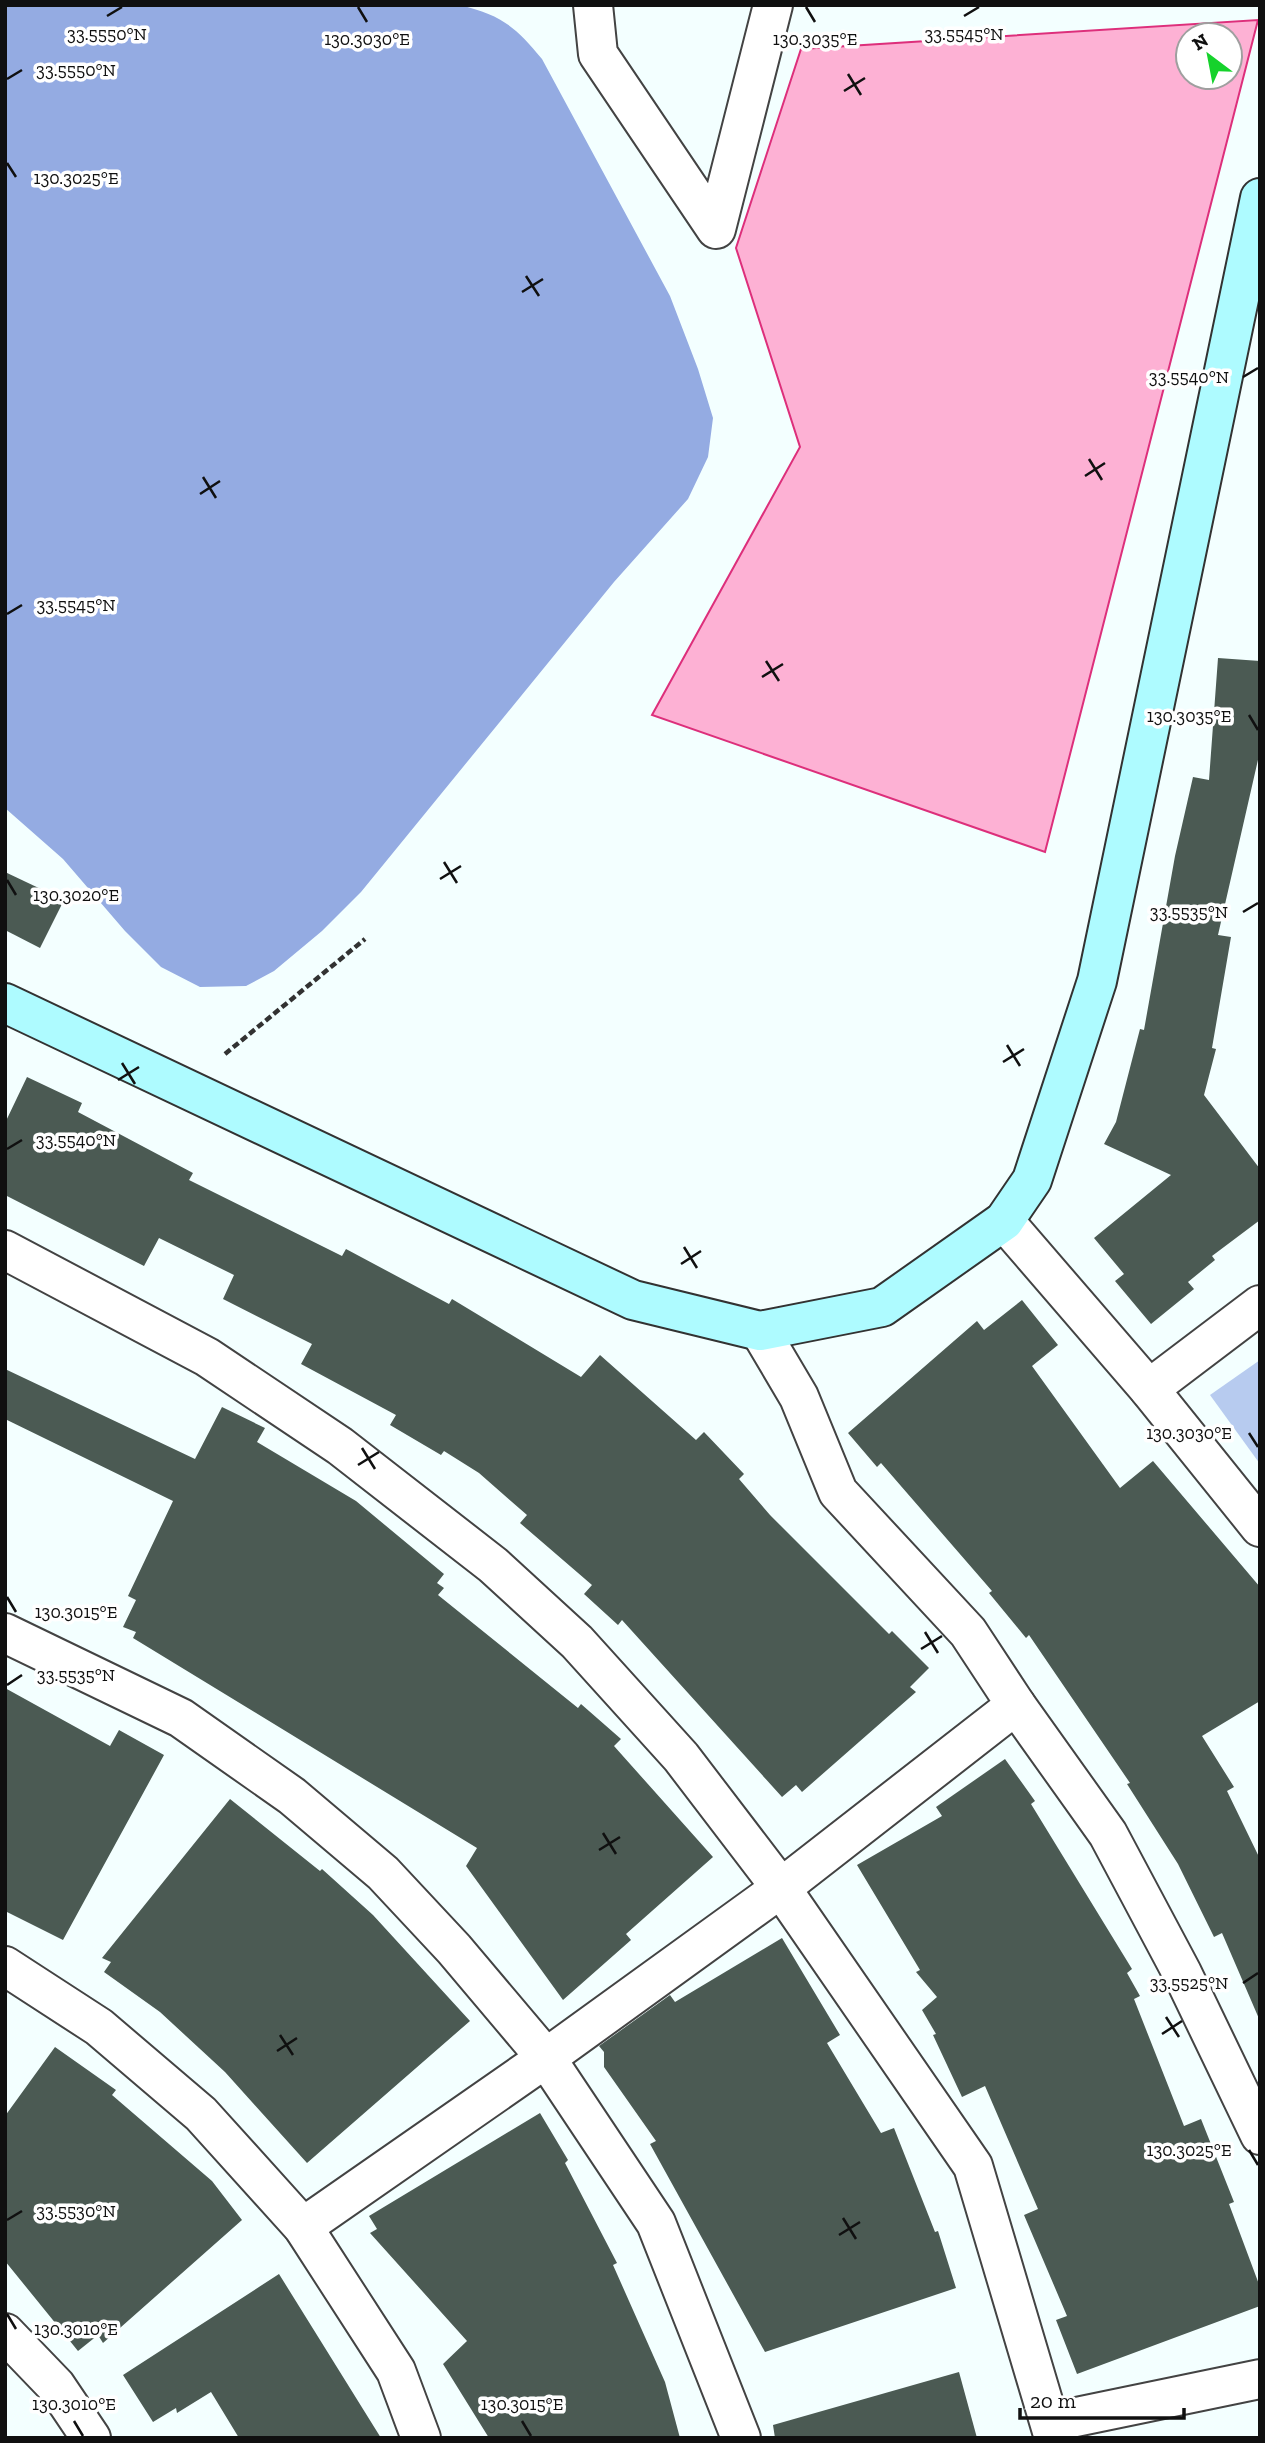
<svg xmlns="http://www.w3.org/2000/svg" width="1265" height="2443" font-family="'Zilla Slab',serif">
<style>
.green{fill:#b7cbef}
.forest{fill:#94abe2}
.water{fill:#fdb1d4;stroke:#dd2f7b;stroke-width:2;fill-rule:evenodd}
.building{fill:#4b5a53}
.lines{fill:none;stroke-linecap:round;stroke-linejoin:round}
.street-casing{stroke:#434343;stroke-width:42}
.secondary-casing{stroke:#323232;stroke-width:42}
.path{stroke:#323232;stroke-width:4.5;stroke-dasharray:7 3.5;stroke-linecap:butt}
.street{stroke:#fff;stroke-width:38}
.secondary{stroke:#aefbff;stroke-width:38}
.ticks{fill:none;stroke:#101010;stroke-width:2.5}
.ticks-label{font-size:18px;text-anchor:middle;fill:#101010;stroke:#fff;stroke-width:7;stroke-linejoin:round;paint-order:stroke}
</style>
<rect width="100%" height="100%" fill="#f3ffff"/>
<polygon class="green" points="1260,1360 1260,1464 1210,1395"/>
<path class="forest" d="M5 5H459C501 15 515 26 542 59L670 296 698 369 713 418 708 457 688 499 614 582 361 892 322 931 274 971 246 986 200 987 161 967 125 931 63 859 5 808Z"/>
<path class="water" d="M1258 20 1045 852 652 715 800 447 736 248 801 49ZM1188 35H1230V77H1188Z"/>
<g class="building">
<polygon points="1218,658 1260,661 1260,751 1218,935 1231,937 1212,1048 1216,1049 1204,1095 1260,1169 1260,1220 1212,1256 1215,1260 1188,1282 1194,1289 1151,1324 1115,1281 1124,1274 1094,1238 1171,1175 1104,1144 1116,1122 1140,1029 1144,1030 1175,856 1193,777 1209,780"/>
<polygon points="5,872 64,900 40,948 5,930"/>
<polygon points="27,1077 82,1103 78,1112 193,1173 189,1180 342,1256 346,1249 449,1304 452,1299 581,1377 600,1355 696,1440 704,1432 744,1474 739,1479 770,1515 889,1634 892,1631 929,1668 910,1687 916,1692 802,1792 796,1785 782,1797 622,1620 618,1625 584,1594 592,1585 520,1523 527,1515 479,1473 444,1451 441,1455 390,1425 396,1415 301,1364 312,1344 223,1299 234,1275 159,1238 144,1266 5,1195 5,1123"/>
<polygon points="1022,1300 1058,1345 1032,1366 1120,1488 1153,1461 1260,1587 1260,1701 1202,1736 1234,1787 1227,1791 1260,1859 1260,2021 1222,1933 1214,1937 1178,1864 1127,1784 1130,1783 1029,1635 1026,1638 989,1593 992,1591 881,1463 877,1467 848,1433 977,1321 984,1330"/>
<polygon points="5,1369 195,1459 222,1407 265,1428 257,1442 356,1501 444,1574 437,1583 444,1588 438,1595 578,1708 581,1704 621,1739 614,1746 713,1857 626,1934 631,1940 563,2000 466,1866 477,1848 133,1638 136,1632 123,1627 136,1600 128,1596 173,1501 5,1419"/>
<polygon points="5,1688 110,1746 119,1730 164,1755 63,1940 5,1911"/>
<polygon points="1005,1759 1035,1801 1031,1804 1132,1969 1127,1973 1140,1996 1134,1999 1184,2126 1201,2119 1234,2202 1229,2204 1260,2287 1260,2306 1077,2374 1056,2320 1067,2316 1024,2215 1038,2209 985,2086 962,2097 933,2035 936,2034 922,2010 937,1997 916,1972 920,1970 857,1865 942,1816 936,1807"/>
<polygon points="230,1799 320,1871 322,1869 373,1915 470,2021 307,2163 225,2072 160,2012 104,1972 111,1962 102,1958"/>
<polygon points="782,1938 840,2035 827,2043 881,2133 894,2128 935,2232 938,2231 956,2288 765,2352 650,2144 656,2141 604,2067 604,2052 599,2046 670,1995 675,2002"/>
<polygon points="55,2047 116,2090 112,2095 212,2181 242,2220 103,2343 98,2335 78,2351 5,2261 5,2116"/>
<polygon points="540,2113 568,2160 565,2163 617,2263 613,2265 665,2382 680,2438 489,2438 443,2364 467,2341 370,2233 377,2229 369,2216"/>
<polygon points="279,2274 381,2438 239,2438 211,2392 177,2413 176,2408 153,2422 123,2375"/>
<polygon points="959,2372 977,2438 775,2438 773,2425"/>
</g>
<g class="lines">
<defs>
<g id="street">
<polyline points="593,5 598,54 716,229 773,5"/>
<polyline points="1004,1221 1149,1389 1260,1527"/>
<polyline points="5,1250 207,1357 340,1446 493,1565 577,1642 681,1757 781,1888 973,2166 1054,2438"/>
<polyline points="1149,1389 1260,1305"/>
<polyline points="5,1633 181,1718 292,1796 383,1873 454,1949 546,2058 656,2223 741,2438"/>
<polyline points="1016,1705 1108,1834 1182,1973 1260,2135"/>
<polyline points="5,1966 99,2027 201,2114 303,2227 396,2371 421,2438"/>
<polyline points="303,2227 546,2058 781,1888 1016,1705 968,1632 838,1492 799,1397 760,1331"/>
<polyline points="5,2333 56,2386 91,2438"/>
<polyline points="1052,2422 1260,2379"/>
</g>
<polyline id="secondary" points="5,1003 633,1300 760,1331 882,1307 1004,1221 1032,1180 1097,981 1260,198"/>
</defs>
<use href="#street" class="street-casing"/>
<use href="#secondary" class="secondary-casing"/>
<polyline class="path" points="225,1054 365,939"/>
<use href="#street" class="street"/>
<use href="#secondary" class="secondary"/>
</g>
<path class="ticks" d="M358 7 367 22M806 7 815 22M107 16 122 7M964 16 979 7M848 74 861 95M7 79 22 70M844 91 865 78M7 163 16 177M526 276 539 296M522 292 543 279M1243 377 1258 368M1089 459 1102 480M1085 476 1105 463M203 477 216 498M200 494 220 481M7 614 22 605M766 661 779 681M762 677 783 664M1249 715 1258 730M444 862 457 883M440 879 461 866M7 880 16 895M1243 912 1258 903M1007 1045 1020 1066M1003 1062 1024 1049M122 1063 135 1084M118 1080 139 1067M7 1149 22 1140M684 1247 697 1268M681 1264 701 1251M1249 1433 1258 1447M362 1448 375 1469M358 1465 379 1452M7 1597 16 1612M925 1632 938 1653M921 1649 942 1636M7 1685 22 1675M603 1833 616 1854M599 1850 620 1837M1243 1983 1258 1973M1166 2017 1179 2037M1162 2034 1182 2021M280 2035 293 2055M277 2051 297 2038M1249 2150 1258 2165M843 2218 856 2239M7 2220 22 2211M839 2235 860 2222M7 2314 16 2329M74 2421 83 2436M522 2421 531 2436"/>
<g class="ticks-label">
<text x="107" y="40">33.5550°N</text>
<text x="964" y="40">33.5545°N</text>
<text x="367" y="45">130.3030°E</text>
<text x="815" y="45">130.3035°E</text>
<text x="76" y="76">33.5550°N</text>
<text x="76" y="184">130.3025°E</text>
<text x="1189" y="383">33.5540°N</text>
<text x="76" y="611">33.5545°N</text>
<text x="1189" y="722">130.3035°E</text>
<text x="76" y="901">130.3020°E</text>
<text x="1189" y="918">33.5535°N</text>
<text x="76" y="1146">33.5540°N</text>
<text x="1189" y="1439">130.3030°E</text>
<text x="76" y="1618">130.3015°E</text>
<text x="76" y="1681">33.5535°N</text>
<text x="1189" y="1989">33.5525°N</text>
<text x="1189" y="2156">130.3025°E</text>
<text x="76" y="2217">33.5530°N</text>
<text x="76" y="2335">130.3010°E</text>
<text x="74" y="2410">130.3010°E</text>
<text x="522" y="2410">130.3015°E</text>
</g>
<rect width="1265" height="2443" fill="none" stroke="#101010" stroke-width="14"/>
<g transform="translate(1209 56) rotate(328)"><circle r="33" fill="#ffffff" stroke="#9f9f9f" stroke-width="2"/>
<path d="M0-5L12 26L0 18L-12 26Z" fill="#16d22c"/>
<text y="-10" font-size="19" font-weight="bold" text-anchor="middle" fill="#101010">N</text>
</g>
<path d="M1020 2408v10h164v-10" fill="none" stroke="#101010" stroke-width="3.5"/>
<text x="1030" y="2408" font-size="21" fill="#101010" stroke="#ffffff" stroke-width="5" paint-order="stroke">20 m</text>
</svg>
